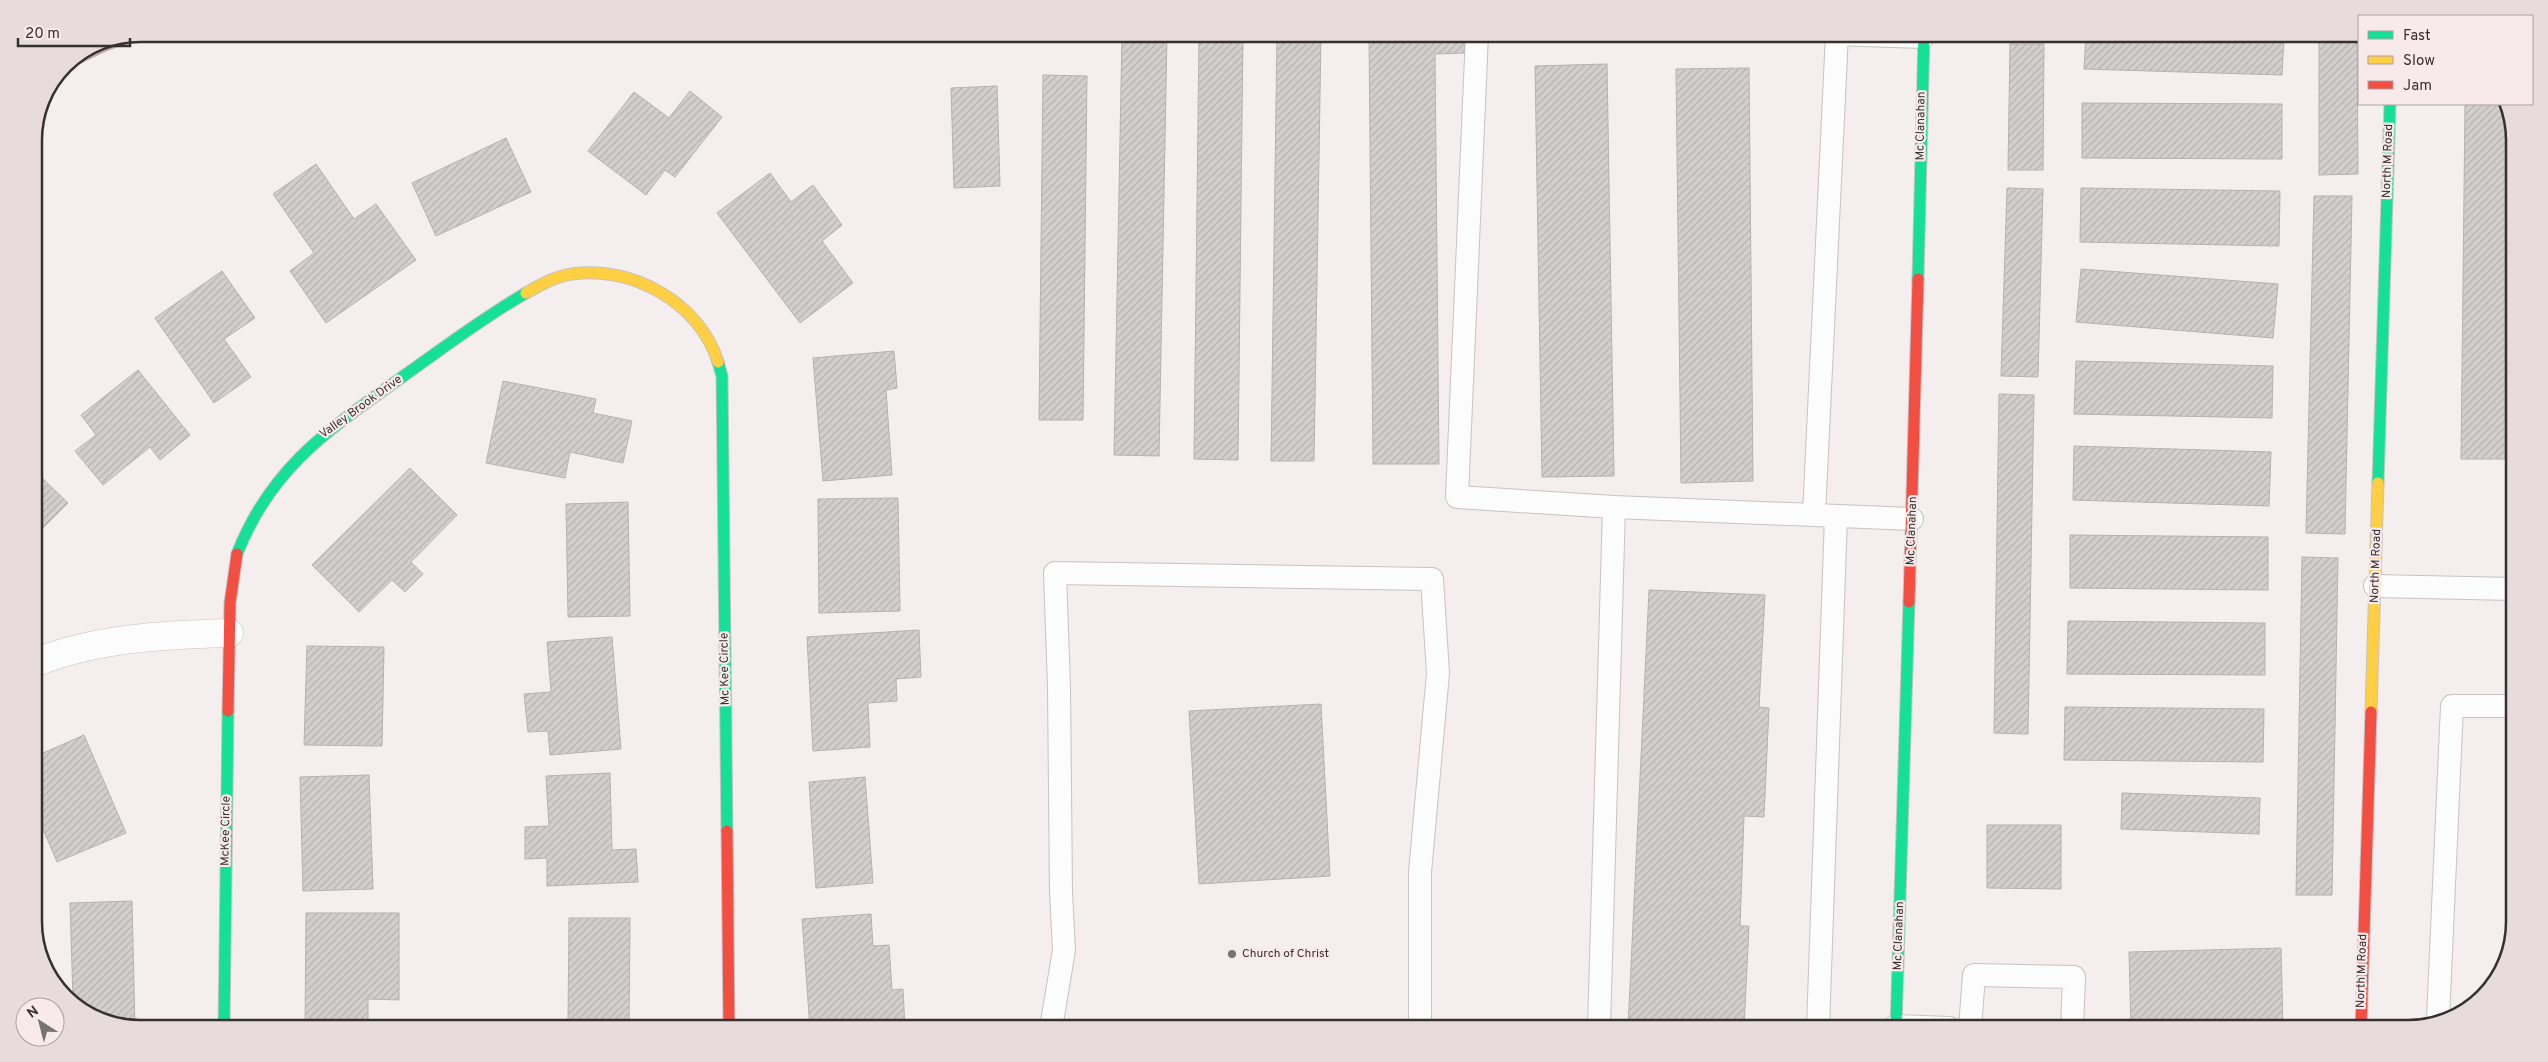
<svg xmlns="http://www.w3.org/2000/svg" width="2548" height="1062" font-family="Overpass,sans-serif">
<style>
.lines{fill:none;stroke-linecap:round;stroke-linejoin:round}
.stream{stroke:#c6adb0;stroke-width:11}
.building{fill:url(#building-hatch);stroke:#b6b2b2}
.lane-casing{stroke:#c7c2c3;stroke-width:24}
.street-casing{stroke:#c7c2c3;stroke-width:29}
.fast-casing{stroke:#c7c2c3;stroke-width:13}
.slow-casing{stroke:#c7c2c3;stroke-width:13}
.jam-casing{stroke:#c7c2c3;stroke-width:13}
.lane{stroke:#fdfcfc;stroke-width:22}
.street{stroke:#fdfcfc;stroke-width:28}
.fast{stroke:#16e098;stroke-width:11}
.slow{stroke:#ffcf43;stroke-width:11}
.jam{stroke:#f24e42;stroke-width:11}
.poi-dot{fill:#787273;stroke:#f8eaeb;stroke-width:2}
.labels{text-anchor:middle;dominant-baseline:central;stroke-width:4.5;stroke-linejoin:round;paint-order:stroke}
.street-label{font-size:12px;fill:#363031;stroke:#f8eaeb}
.poi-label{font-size:12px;fill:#363031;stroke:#f8eaeb;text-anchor:start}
.rim{fill:none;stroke:#363031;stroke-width:2.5}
</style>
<defs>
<pattern id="building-hatch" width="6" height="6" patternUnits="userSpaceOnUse" patternTransform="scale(1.25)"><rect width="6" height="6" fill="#d4cfcf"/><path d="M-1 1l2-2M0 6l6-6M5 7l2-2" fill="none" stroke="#b7b2b2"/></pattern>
</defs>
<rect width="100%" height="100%" fill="#f4eeee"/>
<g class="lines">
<polyline class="stream" points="65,65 105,46 137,34"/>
</g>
<g class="building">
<polygon points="1122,34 1167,34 1159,456 1114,455"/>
<polygon points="1199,34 1243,34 1238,460 1194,459"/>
<polygon points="1277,34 1321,34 1314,461 1271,461"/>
<polygon points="1369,34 1465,34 1465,53 1435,54 1439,464 1373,464"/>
<polygon points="2086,34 2284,37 2282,75 2084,69"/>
<polygon points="2319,34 2357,34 2358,174 2319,175"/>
<polygon points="2010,44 2044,44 2043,170 2008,170"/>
<polygon points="1607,64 1614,476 1542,477 1535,66"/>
<polygon points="1749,68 1753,481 1681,483 1676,69"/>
<polygon points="1043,75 1087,76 1083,420 1039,420"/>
<polygon points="997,86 1000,186 954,188 951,88"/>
<polygon points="690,91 722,117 675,177 665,170 646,195 588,151 634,92 669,118"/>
<polygon points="2082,103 2282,104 2282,159 2082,158"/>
<polygon points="2465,104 2503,104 2514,134 2514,459 2461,459"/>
<polygon points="506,138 531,192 436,236 412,183"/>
<polygon points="316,164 354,219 376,204 416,260 326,323 290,271 314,253 273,194"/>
<polygon points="770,173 791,202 813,185 842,225 822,241 853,283 800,323 717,213"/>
<polygon points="2007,188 2043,189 2038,377 2001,376"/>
<polygon points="2081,188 2280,191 2279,246 2080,242"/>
<polygon points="2314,196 2352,196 2345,534 2306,533"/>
<polygon points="2081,269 2278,284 2273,338 2076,322"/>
<polygon points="222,271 255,318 224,339 251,377 214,403 155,318"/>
<polygon points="894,351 897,388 886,390 892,475 823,481 813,358"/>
<polygon points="2076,361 2273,366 2272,418 2074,414"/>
<polygon points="138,370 190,435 160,460 150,447 103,485 75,451 96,435 81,415"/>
<polygon points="503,381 596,399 593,413 632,421 623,463 570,452 565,478 486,463"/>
<polygon points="1999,394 2034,395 2028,734 1994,733"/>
<polygon points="2074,446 2271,452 2269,506 2073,500"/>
<polygon points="410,468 457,515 411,562 423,574 405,592 392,580 359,612 312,565"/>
<polygon points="34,470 68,503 34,537"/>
<polygon points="898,498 900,611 819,613 818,499"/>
<polygon points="628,502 630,616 568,617 566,504"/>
<polygon points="2070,535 2268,537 2268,590 2070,588"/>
<polygon points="2302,557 2338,558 2332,895 2296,895"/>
<polygon points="1649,590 1765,595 1759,707 1769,708 1764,817 1744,816 1740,926 1749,926 1744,1028 1628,1028"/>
<polygon points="2068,621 2265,623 2265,675 2067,674"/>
<polygon points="919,630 921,677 896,679 897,701 868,703 870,747 813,751 807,637"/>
<polygon points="612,637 621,749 550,755 548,731 528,732 524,694 551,692 547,642"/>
<polygon points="307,646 384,647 382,746 304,745"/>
<polygon points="1321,704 1330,876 1199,884 1189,711"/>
<polygon points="2065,707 2264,709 2263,762 2064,760"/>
<polygon points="84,735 126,833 57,862 34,808 34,757"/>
<polygon points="610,773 612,850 636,849 638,882 547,886 547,858 525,859 525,827 549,826 546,776"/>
<polygon points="2513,773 2514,922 2513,928 2507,928 2509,835 2512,835"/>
<polygon points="369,775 373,889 303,891 300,777"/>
<polygon points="865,777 873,883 816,888 809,782"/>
<polygon points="2122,793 2260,798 2259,834 2121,829"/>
<polygon points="1987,825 2061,825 2061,889 1987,888"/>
<polygon points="132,901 135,1027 134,1027 100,1020 73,999 70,903"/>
<polygon points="306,913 399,913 399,1000 368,999 368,1028 305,1028"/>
<polygon points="871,914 873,946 889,945 892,990 903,989 905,1028 810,1028 802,919"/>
<polygon points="569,918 630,918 629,1028 568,1027"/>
<polygon points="2281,948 2283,1028 2131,1028 2129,952"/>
</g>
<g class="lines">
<defs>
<g id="lane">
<polyline points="1477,34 1457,497 1614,507 1912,519"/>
<polyline points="1834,34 1923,37"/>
<polyline points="1814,515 1837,34"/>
<polyline points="2375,586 2514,589"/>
<polyline points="2438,1019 2452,706 2514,706"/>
<polyline points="1896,1026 1949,1028"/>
<polyline points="1051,1028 1064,950 1061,892 1059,687 1055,573 1432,579 1438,673 1420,872 1420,1028"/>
<polyline points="1599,1028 1614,507"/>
<polyline points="1818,1028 1836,516"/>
<polyline points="1970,1028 1974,975 2074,977 2072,1028"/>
</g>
<path id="street" d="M34 663C96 638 162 635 229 633"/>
<g id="fast">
<polyline points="1918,279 1924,34"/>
<polyline points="718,362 722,376 727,831"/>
<polyline points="2378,483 2390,104"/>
<path d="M237 554C273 462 336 425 412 370 450 343 486 316 526 293"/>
<polyline points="224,1028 228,711"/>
<polyline points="1896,1028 1909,602"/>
</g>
<g id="slow">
<path d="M526 293C540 285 556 276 572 274 632 265 700 303 718 362"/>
<polyline points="2371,712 2378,483"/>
</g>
<g id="jam">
<polyline points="1909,602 1918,279"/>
<polyline points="228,711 230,603 237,554"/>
<polyline points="727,831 729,1028"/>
<polyline points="2361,1028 2371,712"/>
</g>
</defs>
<use href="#lane" class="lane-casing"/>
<use href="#street" class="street-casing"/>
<use href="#fast" class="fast-casing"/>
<use href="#slow" class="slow-casing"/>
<use href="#jam" class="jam-casing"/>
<use href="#lane" class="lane"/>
<use href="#street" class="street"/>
<use href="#fast" class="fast"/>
<use href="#slow" class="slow"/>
<use href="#jam" class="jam"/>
</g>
<circle class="poi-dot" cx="1232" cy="954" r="5"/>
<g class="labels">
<g class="street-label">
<text transform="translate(1921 126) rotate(-89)">Mc Clanahan</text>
<text transform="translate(2388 161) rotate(-88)">North M Road</text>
<text transform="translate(361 407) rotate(-36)">Valley Brook Drive</text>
<text transform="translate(1912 531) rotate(-88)">Mc Clanahan</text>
<text transform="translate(2376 566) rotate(-88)">North M Road</text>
<text transform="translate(725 669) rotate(-91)">Mc Kee Circle</text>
<text transform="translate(226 831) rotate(-89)">McKee Circle</text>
<text transform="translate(1899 936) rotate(-88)">Mc Clanahan</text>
<text transform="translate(2362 971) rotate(-88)">North M Road</text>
</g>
<g class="poi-label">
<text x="1242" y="954">Church of Christ</text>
</g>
</g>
<path d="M0 0H2548V1062H0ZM140 42H2408A98 98 0 0 1 2506 140V922A98 98 0 0 1 2408 1020H140A98 98 0 0 1 42 922V140A98 98 0 0 1 140 42Z" fill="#e8dbdc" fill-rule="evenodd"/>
<path class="rim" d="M140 42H2408A98 98 0 0 1 2506 140V922A98 98 0 0 1 2408 1020H140A98 98 0 0 1 42 922V140A98 98 0 0 1 140 42Z"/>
<rect x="2358" y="15" width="175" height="90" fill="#f8eaeb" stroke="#aaa0a1"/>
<rect x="2368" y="31" width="25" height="8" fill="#16e098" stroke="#aaa0a1"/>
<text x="2403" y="40" font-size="15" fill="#363031">Fast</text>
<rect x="2368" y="56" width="25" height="8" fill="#ffcf43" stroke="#aaa0a1"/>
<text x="2403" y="65" font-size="15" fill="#363031">Slow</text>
<rect x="2368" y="81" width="25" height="8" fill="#f24e42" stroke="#aaa0a1"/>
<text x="2403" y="90" font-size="15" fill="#363031">Jam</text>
<g transform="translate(40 1022) rotate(324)"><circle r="24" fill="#f8eaeb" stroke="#aaa0a1"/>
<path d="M0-4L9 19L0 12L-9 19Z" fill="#787273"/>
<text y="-8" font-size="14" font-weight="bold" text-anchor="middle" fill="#363031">N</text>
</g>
<path d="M18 38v8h112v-8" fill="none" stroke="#363031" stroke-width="2.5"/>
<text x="25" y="38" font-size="15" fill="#363031" stroke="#f8eaeb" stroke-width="4" paint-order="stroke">20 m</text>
</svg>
